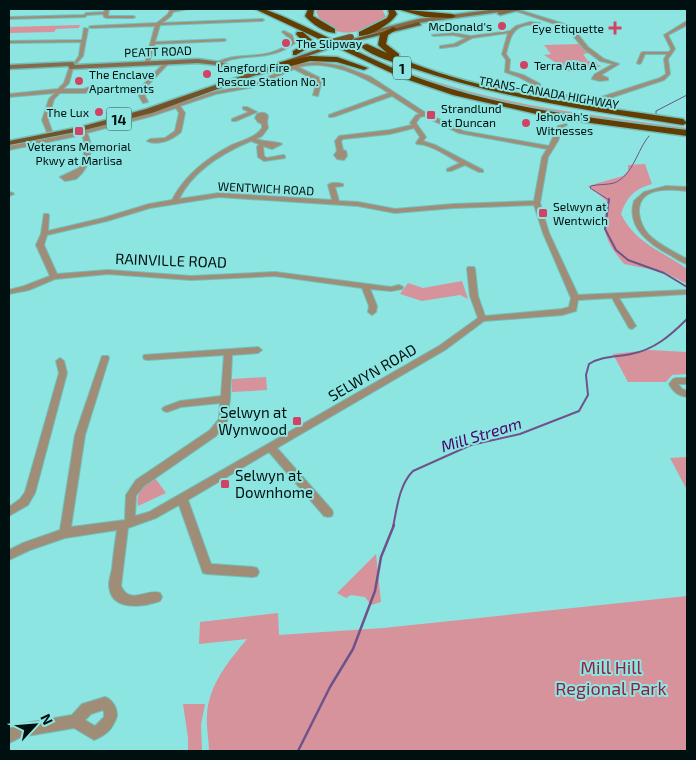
<svg xmlns="http://www.w3.org/2000/svg" width="696" height="760" font-family="'Exo 2',sans-serif">
<style>
.green{fill:#d6939c}
.lines{fill:none;stroke-linecap:round;stroke-linejoin:round}
.stream-far2{stroke:#6f528a;stroke-width:1}
.stream-far1{stroke:#6f528a;stroke-width:2}
.stream{stroke:#6f528a;stroke-width:2.5}
.street-casing{stroke:#73beba;stroke-width:2}
.secondary-casing{stroke:#73beba;stroke-width:3}
.primary-casing{stroke:#73beba;stroke-width:3}
.highway-casing{stroke:#73beba;stroke-width:3}
.street{fill:#a08d77;fill-rule:evenodd}
.secondary{fill:#866b4a;fill-rule:evenodd}
.primary{fill:#745228;fill-rule:evenodd}
.highway{fill:#633d00;fill-rule:evenodd}
.primary-bridge-casing{stroke:#73beba;stroke-width:8;stroke-linecap:butt}
.primary-bridge{stroke:#745228;stroke-width:6}
.poi-dot{fill:#d24264;stroke:#8ce5e0;stroke-width:2}
.labels{text-anchor:middle;dominant-baseline:central;stroke-width:4;stroke-linejoin:round;paint-order:stroke}
.far-poi-label{font-size:12px;fill:#000f0f;stroke:#8ce5e0;text-anchor:start}
.far-street-label{font-size:12px;fill:#000f0f;stroke:#8ce5e0}
.shield{fill:#8ce5e0;stroke:#2a4f4e;stroke-width:1}
.shield-label{font-size:14px;font-weight:bold;fill:#000f0f}
.street-label{font-size:15px;fill:#000f0f;stroke:#8ce5e0}
.poi-label{font-size:15px;fill:#000f0f;stroke:#8ce5e0;text-anchor:end}
.water-label{font-size:16px;font-style:italic;fill:#470067;stroke:#8ce5e0}
.near-park-label{font-size:18px;fill:#971e40;stroke:#8ce5e0}
</style>
<rect width="100%" height="100%" fill="#8ce5e0"/>
<g class="green">
<path d="M319 9H382L386 17C366 30 345 41 324 24 320 22 318 15 316 11Z"/>
<polygon points="80,25 79,28 56,29 54,32 9,33 9,27"/>
<path d="M346 44C451 101 571 112 687 128V130C616 119 542 116 473 96 427 83 385 65 342 45Z"/>
<polygon points="580,44 591,53 583,54 588,61 597,62 596,64 601,66 596,68 598,69 570,72 544,55 551,54 544,45"/>
<path d="M645 164 652 184C635 189 627 196 621 214 636 244 661 250 687 269V284L664 272 624 264C605 241 601 231 607 201L588 186 623 176 628 171V165Z"/>
<polygon points="462,281 468,299 460,295 422,301 400,294 408,283 423,288"/>
<polygon points="650,350 687,352 687,374 672,375 666,382 628,382 613,354"/>
<polygon points="266,377 267,390 232,392 232,379"/>
<polygon points="687,457 687,490 670,458"/>
<path d="M155 478 166 493 138 506C135 492 145 485 155 478Z"/>
<polygon points="376,554 381,602 371,605 365,597 351,595 346,598 337,593"/>
<path d="M687 596V751H209C209 739 206 727 207 715 209 684 228 662 247 639L199 644 200 622 278 613 279 635 383 628Z"/>
<polygon points="183,704 205,704 201,725 202,751 188,751 188,738"/>
</g>
<g class="lines">
<g class="stream-far2">
<polyline points="656,115 656,111 687,95"/>
<path d="M609 200 590 188 591 186C599 184 607 185 614 183 633 176 637 150 649 136"/>
</g>
<g class="stream-far1">
<polyline points="609,199 605,229 616,250 628,260 664,273 687,287"/>
<path d="M393 527C397 508 399 485 413 471L471 445 520 434 579 411 588 395 586 375 589 364C602 356 616 357 631 354 654 350 671 335 687 319"/>
</g>
<polyline class="stream" points="298,751 330,687 353,649 375,591 381,557 394,525"/>
<defs>
<g id="street">
<polygon points="105,9 109,9 108,16 133,16 135,17 133,18 107,18 104,17 103,14 87,15 85,17 9,19 9,17 84,15 86,13 104,12"/>
<polygon points="179,9 188,9 173,12 171,16 162,23 262,19 264,20 262,21 160,25 155,42 224,39 226,40 224,41 155,44 149,63 147,64 145,63 155,26 91,28 89,27 91,26 157,23 168,14 170,10"/>
<polygon points="516,9 571,26 588,47 604,59 619,64 601,75 608,78 608,80 600,81 592,79 592,78 595,74 613,64 600,61 584,49 567,28 516,11"/>
<path d="M530 22 540 23C535 25 529 24 523 26 511 29 509 43 506 54L510 60 509 71 523 75 540 84V86L538 87 519 77 505 72 506 60 502 54 508 33 472 38 457 46 442 48H440V46L454 44 466 38 453 35 434 36 432 35 453 33 471 36 510 31 516 26Z"/>
<polygon points="685,22 687,22 687,25 668,35 675,49 668,59 670,74 664,80 595,103 551,97 548,95 551,93 595,99 660,78 666,74 664,59 667,54 645,54 641,63 639,64 637,63 641,53 643,52 669,52 671,49 664,35"/>
<polygon points="84,28 88,29 83,56 76,64 74,63 79,56 81,42 9,43 9,41 82,40"/>
<path d="M284 31 292 35 295 43C276 58 256 55 233 59 228 60 223 63 218 64L216 63C231 54 249 57 265 54 275 52 283 48 291 43L288 37 282 32Z"/>
<polygon points="166,61 170,62 147,86 145,96 148,102 143,103 139,96 143,85"/>
<path d="M317 62 342 66 371 77 426 113 463 131 549 146 558 126 566 124 567 125 562 128 558 141 548 157 540 203 549 233 578 295 687 290V294L619 298 636 326 632 329 629 328 612 298 578 300 576 311 562 315 484 321 445 350 277 448 332 510 333 513 332 516 328 517 324 516 269 452 188 500 211 564 253 567 257 568 259 572 257 576 253 577 207 574 203 573 179 505 156 518 128 528 121 586C130 606 147 588 160 593L162 597 160 601C143 607 110 612 109 585 109 580 111 574 112 569 113 556 115 543 117 530L65 538 30 550 9 560V550L23 543 60 530 75 435 102 356H108L109 358 85 435 71 527 125 520 126 495 136 480 210 430 219 419 220 403 181 407 167 412 164 411 162 409 164 407 180 401 221 396 224 355 147 360 144 359 143 357 144 355 258 347 262 350 258 353 232 355 230 399 227 422 216 436 144 486 136 496 135 516 149 512 439 346 478 318 470 296 467 269 468 267H474L475 269 478 296 485 316 562 309 569 307 571 298 543 233 534 205 454 208 395 213 358 206 219 197 150 208 107 221 47 235 44 245 57 274 108 270 191 276 275 272 391 287 399 285 403 287 402 289 391 291 370 289 377 306 376 312 372 315 368 312 369 306 362 288 275 276 191 280 108 274 55 279 29 290 9 294V290L24 286 50 276 36 245 41 234 44 214H48L49 215 48 231 103 218 149 204 172 200C185 175 207 158 232 145 243 140 255 138 262 128V124L258 122 255 118 257 114C262 112 266 112 268 116L267 122 268 128 262 136 256 139C264 142 276 141 282 144L272 149 263 146 264 156 267 158 283 155 285 156V158L264 161 258 157 257 147 259 144 251 141C222 153 193 171 179 199L219 193 332 200 328 185C331 182 339 183 343 184V186L335 187 339 201 358 202 395 209 454 204 534 201 542 157 547 149 459 133 424 116 420 117 416 123 426 137 423 141 435 145 483 170V172H479L465 165 451 171H447V169L460 163C447 156 431 144 417 144L416 143 420 137 414 128 390 134 343 139 341 141 343 150 346 151 347 156 344 160 337 159 334 155 337 151 335 141 339 136 390 130 412 125 410 123 416 115 420 114 392 96 333 117H329V115L389 93C362 76 331 59 298 67L322 79 318 96 313 95 317 81 294 69 254 87 216 94 180 106 185 113 181 132C172 140 158 146 147 141L150 139 165 138 175 131 179 113 176 108 152 116 87 133C95 149 89 169 76 179L65 181 60 177 79 168C84 158 87 146 82 135L9 150V146L70 134 148 114 213 92 251 85 296 64Z"/>
<polygon points="71,67 73,68 69,83 63,89 84,89 93,86 96,88 85,93 60,93 54,99 48,120 52,131 47,132 42,120 49,99 55,93 9,97 9,94 58,89 64,83 69,68"/>
<polygon points="243,107 247,107 257,112 236,121 232,121 232,119 249,112 243,109"/>
<path d="M666 186 687 187V191C669 189 638 186 639 213 640 221 643 228 648 234 659 245 674 252 687 259V264C681 262 675 258 670 255 649 244 626 227 634 201L644 192Z"/>
<polygon points="9,192 13,193 14,194 9,196"/>
<polygon points="60,358 64,361 67,373 35,493 28,505 9,516 9,507 20,499 25,492 59,373 56,361"/>
<path d="M676 378H687V384H678L682 389 687 391V397C678 395 674 393 669 384L673 379Z"/>
<path d="M105 697C113 700 117 708 117 716 113 729 106 735 94 740L74 728 21 737 9 743V729L20 724 72 715 82 704ZM103 710 104 712V717L95 726 85 720 91 714Z"/>
</g>
<g id="secondary">
<polygon points="497,9 524,9 500,15 497,13 499,12 418,23 366,35 363,33 418,19"/>
<polygon points="198,59 220,62 248,73 245,75 217,65 198,63 70,69 68,66 9,69 9,65 73,62 75,65"/>
</g>
<g id="primary">
<polygon points="419,22 421,25 356,41 353,39"/>
<polygon points="328,46 333,47 152,113 81,131 9,145 9,141 80,127 146,109"/>
</g>
<g id="highway">
<path d="M255 9H264L282 16C330 37 377 64 427 81 510 110 600 119 687 130V136L554 118 453 95 400 77Z"/>
<path d="M308 9H314L313 16 335 29V33C325 33 312 24 305 16Z"/>
<path d="M388 9H394L397 14C391 24 371 36 359 36V32L387 18 389 14Z"/>
<polygon points="397,9 452,14 456,16 452,18 425,17"/>
<path d="M393 27 397 29 388 35 386 44 399 54V58C488 95 588 105 683 119L687 123 683 125C592 111 500 98 412 68 396 63 373 57 360 46L367 44 387 53 378 45 380 34Z"/>
<polygon points="297,32 303,32 312,40 313,45 296,55 293,55 293,51 305,44 296,34"/>
<polygon points="310,56 337,57 368,68 364,70 337,62 310,61 257,75 253,72 281,62"/>
</g>
</defs>
<use href="#street" class="street-casing"/>
<use href="#secondary" class="secondary-casing"/>
<use href="#primary" class="primary-casing"/>
<use href="#highway" class="highway-casing"/>
<use href="#street" class="street"/>
<use href="#secondary" class="secondary"/>
<use href="#primary" class="primary"/>
<use href="#highway" class="highway"/>
<defs>
<polyline id="primary-bridge" points="325,44 351,37"/>
</defs>
<use href="#primary-bridge" class="primary-bridge-casing"/>
<use href="#primary-bridge" class="primary-bridge"/>
</g>
<g class="poi-dot">
<circle cx="502" cy="26" r="5"/>
<path d="M612.5 20.5h5v5h5v5h-5v5h-5v-5h-5v-5h5z"/>
<circle cx="286" cy="43" r="5"/>
<circle cx="524" cy="65" r="5"/>
<circle cx="207" cy="74" r="5"/>
<circle cx="79" cy="81" r="5"/>
<circle cx="99" cy="112" r="5"/>
<rect x="426" y="110" width="10" height="10" rx="2.5"/>
<circle cx="526" cy="123" r="5"/>
<rect x="74" y="126" width="10" height="10" rx="2.5"/>
<rect x="538" y="208" width="10" height="10" rx="2.5"/>
<rect x="292" y="416" width="10" height="10" rx="2.5"/>
<rect x="220" y="479" width="10" height="10" rx="2.5"/>
</g>
<g class="labels">
<g class="far-poi-label">
<text x="492" y="26" text-anchor="end">McDonald's</text>
<text x="604" y="28" text-anchor="end">Eye Etiquette</text>
<text x="296" y="43">The Slipway</text>
<text x="534" y="65">Terra Alta A</text>
<text x="217" y="67">Langford Fire<tspan x="217" dy="14">Rescue Station No. 1</tspan></text>
<text x="89" y="74">The Enclave<tspan x="89" dy="14">Apartments</tspan></text>
<text x="441" y="108">Strandlund<tspan x="441" dy="14">at Duncan</tspan></text>
<text x="89" y="112" text-anchor="end">The Lux</text>
<text x="536" y="116">Jehovah's<tspan x="536" dy="14">Witnesses</tspan></text>
<text x="79" y="146" text-anchor="middle">Veterans Memorial<tspan x="79" dy="14">Pkwy at Marlisa</tspan></text>
<text x="553" y="206">Selwyn at<tspan x="553" dy="14">Wentwich</tspan></text>
</g>
<g class="far-street-label">
<text transform="translate(158 51) rotate(-2)">PEATT ROAD</text>
<text transform="translate(549 92) rotate(10)">TRANS-CANADA HIGHWAY</text>
<text transform="translate(266 188) rotate(3)">WENTWICH ROAD</text>
</g>
<g class="shield">
<rect x="393" y="56.5" width="18" height="23" rx="4"/>
<rect x="106.5" y="107.5" width="25" height="23" rx="4"/>
</g>
<g class="shield-label">
<text x="402" y="68">1</text>
<text x="119" y="119">14</text>
</g>
<g class="street-label">
<text transform="translate(171 260) rotate(2)">RAINVILLE ROAD</text>
<text transform="translate(372 372) rotate(-30)">SELWYN ROAD</text>
</g>
<g class="poi-label">
<text x="287" y="412">Selwyn at<tspan x="287" dy="17">Wynwood</tspan></text>
<text x="235" y="475" text-anchor="start">Selwyn at<tspan x="235" dy="17">Downhome</tspan></text>
</g>
<g class="water-label">
<text transform="translate(481 434) rotate(-17)">Mill Stream</text>
</g>
<g class="near-park-label">
<text x="611" y="667">Mill Hill<tspan x="611" dy="21">Regional Park</tspan></text>
</g>
</g>
<rect width="696" height="760" fill="none" stroke="#000f0f" stroke-width="20"/>
<g transform="translate(35 725) rotate(64)" stroke="#8ce5e0" stroke-width="4" paint-order="stroke">
<path d="M0-4L9 19L0 12L-9 19Z" fill="#000f0f"/>
<text y="-8" font-size="14" font-weight="bold" text-anchor="middle" fill="#000f0f">N</text>
</g>
</svg>
